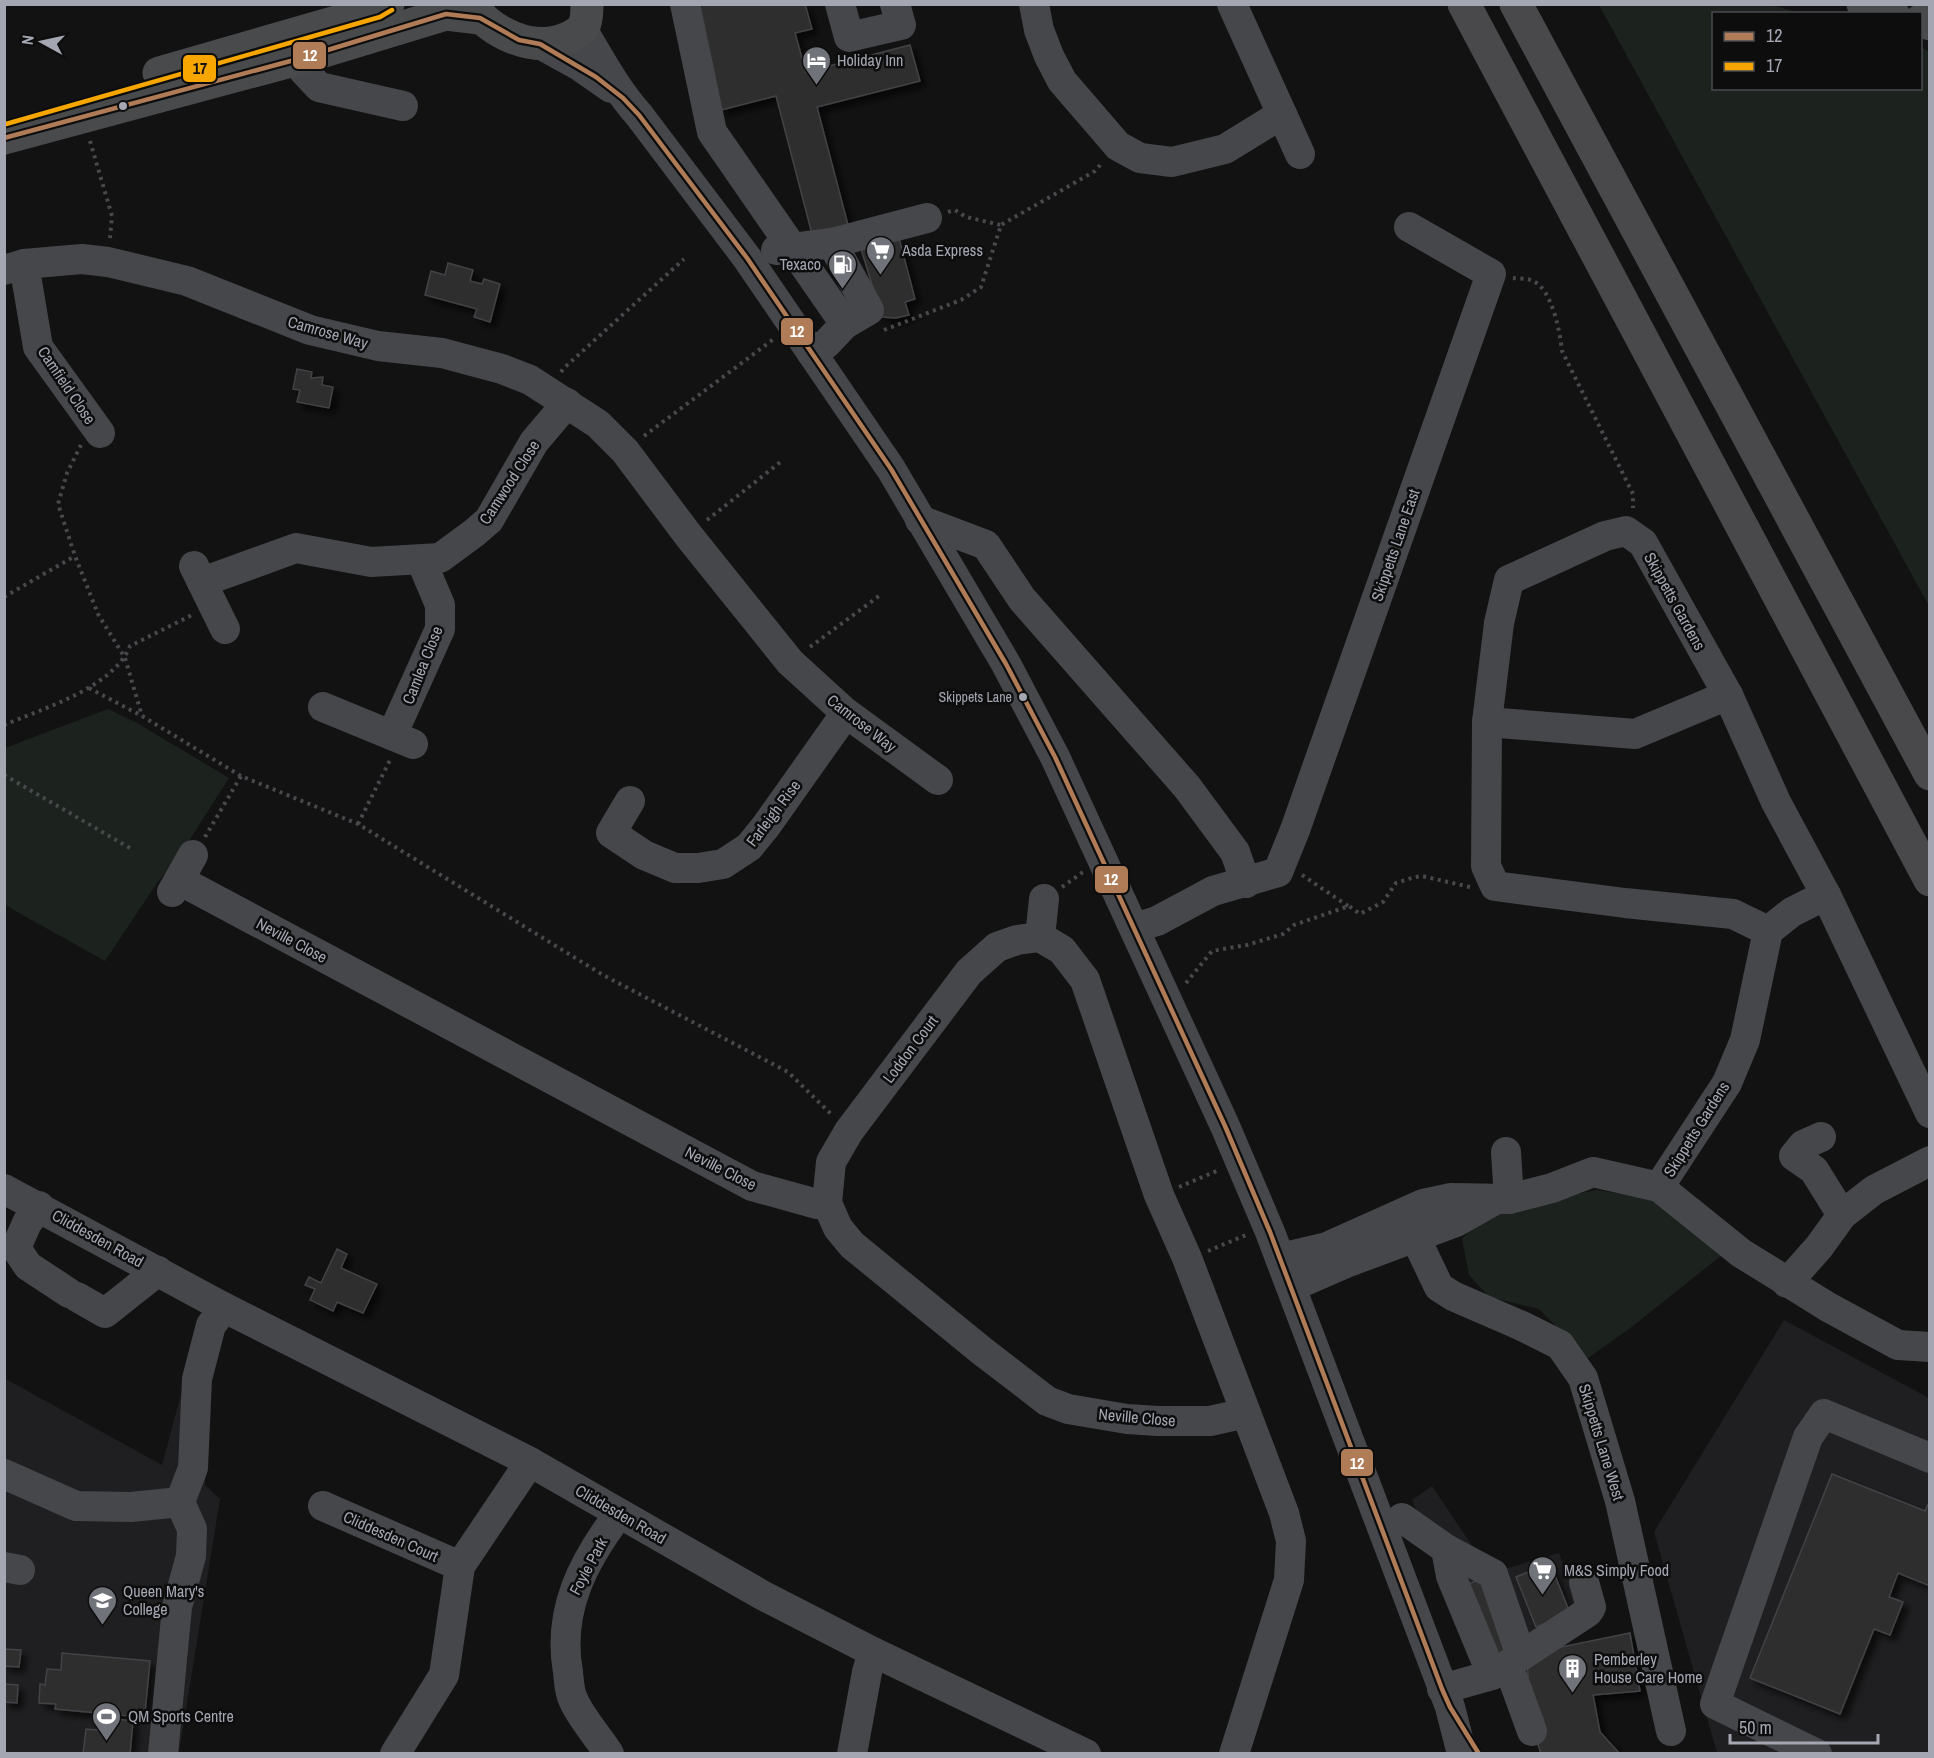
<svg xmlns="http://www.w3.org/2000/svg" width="1934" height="1758" font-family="'Archivo Narrow',sans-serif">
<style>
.built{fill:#1f1f21}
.green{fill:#1c221d}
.building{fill:#2d2d2e;stroke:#424246;stroke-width:1.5;filter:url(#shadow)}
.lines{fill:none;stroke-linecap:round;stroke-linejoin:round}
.path{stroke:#48494c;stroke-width:4;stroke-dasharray:3 4.5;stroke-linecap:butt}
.minor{stroke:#46474b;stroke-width:30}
.major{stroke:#494a4c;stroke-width:33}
.highway{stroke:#49494c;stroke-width:33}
.bus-1-casing{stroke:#0d0d0e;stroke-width:9}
.bus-2-casing{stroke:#0d0d0e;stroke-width:9}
.bus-1{stroke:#b07c57;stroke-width:4.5}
.bus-2{stroke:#f7a600;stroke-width:4.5}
.bus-dot{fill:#a4a7b2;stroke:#0d0d0e;stroke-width:2}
.labels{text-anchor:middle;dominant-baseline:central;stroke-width:5;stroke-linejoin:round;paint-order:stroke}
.bus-label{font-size:14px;fill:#a4a7b2;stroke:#0d0d0e;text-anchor:end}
.poi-label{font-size:16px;fill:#a4a7b2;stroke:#0d0d0e;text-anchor:start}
.street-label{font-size:16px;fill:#a4a7b2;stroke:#0d0d0e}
.line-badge{stroke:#0d0d0e;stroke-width:2}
.badge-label{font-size:16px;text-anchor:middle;font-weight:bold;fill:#fff}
.pale-badge-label{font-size:16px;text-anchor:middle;font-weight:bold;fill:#111}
</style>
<defs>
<filter id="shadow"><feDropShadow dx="5.5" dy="5.5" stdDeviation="3" flood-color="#0009"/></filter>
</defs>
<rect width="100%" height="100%" fill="#121213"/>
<g class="built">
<polygon points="1784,1320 1929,1398 1929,1753 1717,1753 1654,1532"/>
<polygon points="200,1324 210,1329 205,1485 220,1499 179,1753 5,1753 4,1378 162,1465"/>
<polygon points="1432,1486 1479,1556 1499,1567 1508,1568 1559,1553 1585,1624 1487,1691 1412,1500"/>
</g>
<g class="green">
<polygon points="1770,5 1801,13 1714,14 1714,88 1920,88 1921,48 1929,51 1929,606 1599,5"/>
<polygon points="108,709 137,723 229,778 185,847 157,883 105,961 5,905 5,748"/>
<polygon points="1597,1190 1664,1201 1722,1255 1629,1329 1588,1358 1539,1309 1489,1297 1469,1275 1462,1239 1487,1211"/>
</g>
<g class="building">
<polygon points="694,4 805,4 812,29 795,33 806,72 910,45 920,81 817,107 848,225 812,234 776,96 721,110"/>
<polygon points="899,238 915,299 905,302 909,315 896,318 882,317 861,249"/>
<polygon points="448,263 473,270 470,281 482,284 484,279 500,284 490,322 474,317 477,309 425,295 431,271 445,275"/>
<polygon points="297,369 312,372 311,378 323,377 322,385 333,387 329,408 297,402 300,390 293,389"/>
<polygon points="337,1249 347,1254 341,1268 377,1284 363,1313 337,1302 333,1311 310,1300 315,1289 305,1285 309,1277 321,1283"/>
<polygon points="1832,1474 1925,1511 1930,1500 1930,1586 1898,1573 1889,1597 1903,1602 1890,1635 1874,1629 1840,1714 1750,1678"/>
<polygon points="1550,1563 1570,1613 1536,1627 1516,1577"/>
<polygon points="1487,1576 1516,1647 1489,1658 1462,1587"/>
<polygon points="1630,1633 1640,1691 1593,1695 1600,1732 1620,1754 1541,1754 1530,1719 1527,1654"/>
<polygon points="4,1649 21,1650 19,1667 4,1666"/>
<polygon points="62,1653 150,1661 145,1713 130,1711 130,1716 55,1709 56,1704 39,1703 40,1684 45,1685 47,1669 61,1670"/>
<polygon points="4,1684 18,1685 17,1703 4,1702"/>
<polygon points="98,1717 133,1721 130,1754 83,1754 86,1729 97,1730"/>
</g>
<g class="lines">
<g class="path">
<polyline points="90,141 112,216 110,238"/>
<polyline points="948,212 955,210 966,217 1001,225"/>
<path d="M1513 278C1519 279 1528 278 1533 281 1552 289 1560 332 1562 351L1633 494V508"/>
<polyline points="884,330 961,300 981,287 1001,225 1095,171 1101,164"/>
<polyline points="561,372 564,368 684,259"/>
<polyline points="644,436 775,338"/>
<polyline points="81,445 67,473 58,504 75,556 98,614 125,658 142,716"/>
<polyline points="707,520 783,460"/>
<polyline points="4,597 75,556"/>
<polyline points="810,647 879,596"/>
<polyline points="89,688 142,716 241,776 358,824 603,975 788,1072 831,1114"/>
<path d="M4 725C44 708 113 688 130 646L192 615"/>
<polyline points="4,775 130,848"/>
<polyline points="358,824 390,760"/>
<polyline points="205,837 241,776"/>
<polyline points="1302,875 1348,906"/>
<polyline points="1062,887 1083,872"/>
<polyline points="1186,983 1212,951 1247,945 1283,934 1294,925 1349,906 1360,914 1383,902 1396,883 1415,877 1422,876 1470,887"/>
<polyline points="1179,1187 1219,1170"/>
<polyline points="1208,1251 1246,1235"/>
</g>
<g class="minor">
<polyline points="685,4 712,132 845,324"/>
<polyline points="840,4 849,37 901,25 895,4"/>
<polyline points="1034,4 1039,30 1049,56 1062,81 1118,146 1140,158 1172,162 1225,149 1282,114"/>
<polyline points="1232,4 1300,154"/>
<path d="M582 29C601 60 615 88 639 115L747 258 891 469 1006 664 1055 757 1225 1126 1270 1232 1450 1707 1462 1754"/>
<polyline points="540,44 578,65 611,88"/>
<polyline points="298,59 303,70 319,87 403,106"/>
<polyline points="832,243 927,218"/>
<polyline points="776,250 832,243 869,310 845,324 826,344 811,352"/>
<polyline points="24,264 38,347 100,433"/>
<polyline points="4,270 24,264 82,259 108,262 187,281 310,330 378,346 442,353 502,369 530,380 598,424 625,451 688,535 790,662 846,713 938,780"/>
<polyline points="920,520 986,545 1022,599 1187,787 1235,852 1246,883"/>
<polyline points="194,566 225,629"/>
<polyline points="202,582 296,548 371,562 440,558 474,533 489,520 534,442 567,403"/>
<polyline points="323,707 413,744"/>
<polyline points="1487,722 1635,734 1728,695"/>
<polyline points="392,735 440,629 440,605 421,560"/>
<polyline points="630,801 611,833 644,855 675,868 698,868 723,864 749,847 766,826 846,713"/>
<polyline points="179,880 752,1186 817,1204 827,1203"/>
<polyline points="172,892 193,855"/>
<polyline points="1134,928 1157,921 1213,891 1278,872 1295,830 1491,274 1409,227"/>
<polyline points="1768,931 1733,914 1625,903 1495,886 1486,866 1487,722 1499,623 1509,580 1605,536 1626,531 1643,543 1728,695 1776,802 1826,895 1930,1113"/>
<polyline points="1040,937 1017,940 997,947 969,972 849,1131 831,1162 827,1203 838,1228 852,1245 982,1351 1047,1401 1068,1409 1127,1419 1158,1421 1210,1421 1246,1413 1284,1513 1291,1541 1289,1580 1234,1754"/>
<polyline points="1040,937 1062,950 1085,980 1159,1195 1187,1258 1246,1413"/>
<polyline points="1040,937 1044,899"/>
<polyline points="1821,1137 1803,1145 1794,1156 1814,1170 1842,1215"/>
<polyline points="1506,1152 1509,1199"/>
<polyline points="1659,1187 1727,1083 1745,1040 1768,931 1792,912 1826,895"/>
<polyline points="4,1189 225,1308 530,1462 762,1595 873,1652 1086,1754"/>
<polyline points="39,1206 27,1223 16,1248 28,1266 69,1293"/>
<polyline points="1404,1214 1439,1287 1453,1296 1522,1326 1560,1345 1583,1378 1620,1501 1671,1731"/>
<polyline points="1280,1258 1327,1247 1423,1204 1451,1198 1509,1199 1552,1188 1593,1172 1659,1187 1741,1253 1828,1307 1898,1345 1930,1347"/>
<polyline points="1787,1283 1819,1247 1842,1215 1874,1190 1930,1161"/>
<polyline points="1291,1287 1346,1263 1456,1222 1495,1200"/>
<polyline points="77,1297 105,1313 158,1271"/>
<polyline points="4,1474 76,1506 131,1507 180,1502"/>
<polyline points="323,1506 460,1566"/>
<polyline points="1402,1518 1446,1549 1451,1576 1492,1675"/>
<polyline points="1446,1549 1493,1574 1521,1656"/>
<polyline points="4,1567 20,1570"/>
<polyline points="1508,1665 1532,1731"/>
<polyline points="1442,1689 1492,1675 1588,1612 1591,1607 1584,1582"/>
<polyline points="163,1754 177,1607 191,1556 192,1529 180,1502 193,1468 197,1379 211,1325 225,1308"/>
<polyline points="395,1754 444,1675 460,1566 530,1462"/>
<path d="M609 1754C599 1738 579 1715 573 1699 569 1691 569 1680 568 1672 557 1611 583 1561 619 1514"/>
<polyline points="852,1754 867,1672 873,1652"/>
<polyline points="1817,1754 1715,1704 1808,1437 1824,1414 1930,1458"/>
</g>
<g class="major">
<path d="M470 4C491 33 533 54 568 38 575 35 583 30 585 23 587 17 587 10 587 4"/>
<polyline points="1863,4 1893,14"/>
<polyline points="1920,21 1930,24"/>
<polyline points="159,73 378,10 388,4"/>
<polyline points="4,138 298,59 446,14 480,18"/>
</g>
<g class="highway">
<polyline points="1464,4 1930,880"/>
<polyline points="1516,4 1930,774"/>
</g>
<defs>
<polyline id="bus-1" points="4,138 298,59 446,14 480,18 519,40 540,44 596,77 623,98 639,115 747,258 891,469 1006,664 1055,757 1225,1126 1270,1232 1442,1689 1450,1707 1479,1754"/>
<polyline id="bus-2" points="6,124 380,17 392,10"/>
</defs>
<use href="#bus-1" class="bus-1-casing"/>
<use href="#bus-2" class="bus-2-casing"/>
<use href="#bus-1" class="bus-1"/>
<use href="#bus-2" class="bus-2"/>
</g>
<defs>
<symbol id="hotel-pin" viewBox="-11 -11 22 30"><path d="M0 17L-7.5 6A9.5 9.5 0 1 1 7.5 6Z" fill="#71737a" stroke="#0d0d0e"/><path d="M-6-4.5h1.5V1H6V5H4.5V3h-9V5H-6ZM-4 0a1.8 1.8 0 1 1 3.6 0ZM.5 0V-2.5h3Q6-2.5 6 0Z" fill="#fff"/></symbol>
<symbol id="supermarket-pin" viewBox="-11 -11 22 30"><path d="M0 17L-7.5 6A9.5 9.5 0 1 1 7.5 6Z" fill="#71737a" stroke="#0d0d0e"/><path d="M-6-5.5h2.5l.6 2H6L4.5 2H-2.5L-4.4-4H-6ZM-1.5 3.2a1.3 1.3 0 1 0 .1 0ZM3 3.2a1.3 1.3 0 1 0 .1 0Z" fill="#fff"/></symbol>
<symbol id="fuel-pin" viewBox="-11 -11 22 30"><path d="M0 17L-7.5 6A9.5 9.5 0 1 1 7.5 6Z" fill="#71737a" stroke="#0d0d0e"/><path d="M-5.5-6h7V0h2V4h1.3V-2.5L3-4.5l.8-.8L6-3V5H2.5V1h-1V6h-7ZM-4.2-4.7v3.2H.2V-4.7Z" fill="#fff"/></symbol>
<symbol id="university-pin" viewBox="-11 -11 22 30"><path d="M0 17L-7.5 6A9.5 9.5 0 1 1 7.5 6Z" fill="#71737a" stroke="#0d0d0e"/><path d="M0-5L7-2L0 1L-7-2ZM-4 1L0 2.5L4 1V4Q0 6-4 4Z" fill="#fff"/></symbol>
<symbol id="building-pin" viewBox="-11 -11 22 30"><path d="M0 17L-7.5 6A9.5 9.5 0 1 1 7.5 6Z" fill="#71737a" stroke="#0d0d0e"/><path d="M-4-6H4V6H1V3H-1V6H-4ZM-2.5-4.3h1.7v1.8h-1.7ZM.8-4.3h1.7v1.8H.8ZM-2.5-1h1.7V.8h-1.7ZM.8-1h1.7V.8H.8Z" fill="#fff"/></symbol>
<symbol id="stadium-pin" viewBox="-11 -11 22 30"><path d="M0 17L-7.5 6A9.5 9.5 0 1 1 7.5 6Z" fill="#71737a" stroke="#0d0d0e"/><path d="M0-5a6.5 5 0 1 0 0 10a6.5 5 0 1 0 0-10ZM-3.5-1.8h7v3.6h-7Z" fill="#fff"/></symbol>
</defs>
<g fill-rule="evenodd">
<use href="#hotel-pin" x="800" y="44" width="33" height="45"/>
<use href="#supermarket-pin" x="864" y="234" width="33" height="45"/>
<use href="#fuel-pin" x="826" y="248" width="33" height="45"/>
<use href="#supermarket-pin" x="1526" y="1554" width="33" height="45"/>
<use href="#university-pin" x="86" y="1584" width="33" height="45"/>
<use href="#building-pin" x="1556" y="1652" width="33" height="45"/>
<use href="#stadium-pin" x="90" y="1700" width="33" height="45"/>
</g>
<g class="bus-dot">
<circle cx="123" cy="106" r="5"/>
<circle cx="1023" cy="697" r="5"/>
</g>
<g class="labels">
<g class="bus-label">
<text x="1012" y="697">Skippets Lane</text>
</g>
<g class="poi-label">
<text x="837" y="60">Holiday Inn</text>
<text x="902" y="250">Asda Express</text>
<text x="821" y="264" text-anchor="end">Texaco</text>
<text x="1564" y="1570">M&amp;S Simply Food</text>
<text x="123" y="1591">Queen Mary's<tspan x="123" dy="18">College</tspan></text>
<text x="1594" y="1659">Pemberley<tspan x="1594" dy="18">House Care Home</tspan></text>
<text x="128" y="1716">QM Sports Centre</text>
</g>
<g class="street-label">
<text transform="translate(328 332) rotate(16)">Camrose Way</text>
<text transform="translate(67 385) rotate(56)">Camfield Close</text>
<text transform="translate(509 482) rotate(-57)">Camwood Close</text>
<text transform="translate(1395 545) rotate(-71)">Skippetts Lane East</text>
<text transform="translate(1675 601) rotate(61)">Skippetts Gardens</text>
<text transform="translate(422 665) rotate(-68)">Camlea Close</text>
<text transform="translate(862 723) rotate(38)">Camrose Way</text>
<text transform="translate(773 813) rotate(-53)">Farleigh Rise</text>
<text transform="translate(292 940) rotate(28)">Neville Close</text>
<text transform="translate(910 1049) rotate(-53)">Loddon Court</text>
<text transform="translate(1696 1129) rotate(-58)">Skippetts Gardens</text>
<text transform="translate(721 1168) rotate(27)">Neville Close</text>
<text transform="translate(98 1238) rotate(29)">Cliddesden Road</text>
<text transform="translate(1137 1417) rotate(5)">Neville Close</text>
<text transform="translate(1602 1442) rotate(73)">Skippetts Lane West</text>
<text transform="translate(621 1514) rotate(30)">Cliddesden Road</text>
<text transform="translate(391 1536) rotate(24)">Cliddesden Court</text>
<text transform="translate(588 1566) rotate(-62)">Foyle Park</text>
</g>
</g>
<g class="line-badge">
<rect x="292" y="41" width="35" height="29" rx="6" fill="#b07c57"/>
<rect x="182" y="54" width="35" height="29" rx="6" fill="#f7a600"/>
<rect x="780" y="317" width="34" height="29" rx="6" fill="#b07c57"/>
<rect x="1094" y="865" width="35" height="29" rx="6" fill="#b07c57"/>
<rect x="1340" y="1448" width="34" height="29" rx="6" fill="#b07c57"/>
</g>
<g class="badge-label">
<text x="310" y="61">12</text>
<text x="797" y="337">12</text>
<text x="1111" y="885">12</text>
<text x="1357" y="1469">12</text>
</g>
<g class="pale-badge-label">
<text x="200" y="74">17</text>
</g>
<rect width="1934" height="1758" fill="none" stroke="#a4a7b2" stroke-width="12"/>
<rect x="1712" y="12" width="210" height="78" fill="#0d0d0e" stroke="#494b50" stroke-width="1.5"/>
<rect x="1724" y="32" width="30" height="9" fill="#b07c57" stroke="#494b50" stroke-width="1.5"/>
<text x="1766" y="42" font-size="18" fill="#a4a7b2">12</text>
<rect x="1724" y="62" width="30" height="9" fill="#f7a600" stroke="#494b50" stroke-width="1.5"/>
<text x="1766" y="72" font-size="18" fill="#a4a7b2">17</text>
<g transform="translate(42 42) rotate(278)" stroke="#0d0d0e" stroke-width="4.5" paint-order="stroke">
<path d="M0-4.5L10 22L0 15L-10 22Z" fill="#a4a7b2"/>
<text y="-9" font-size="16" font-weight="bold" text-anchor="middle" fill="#a4a7b2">N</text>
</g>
<path d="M1730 1734v9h148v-9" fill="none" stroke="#a4a7b2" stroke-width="3"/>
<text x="1739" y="1734" font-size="18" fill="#a4a7b2" stroke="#0d0d0e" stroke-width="4.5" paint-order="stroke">50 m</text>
</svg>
